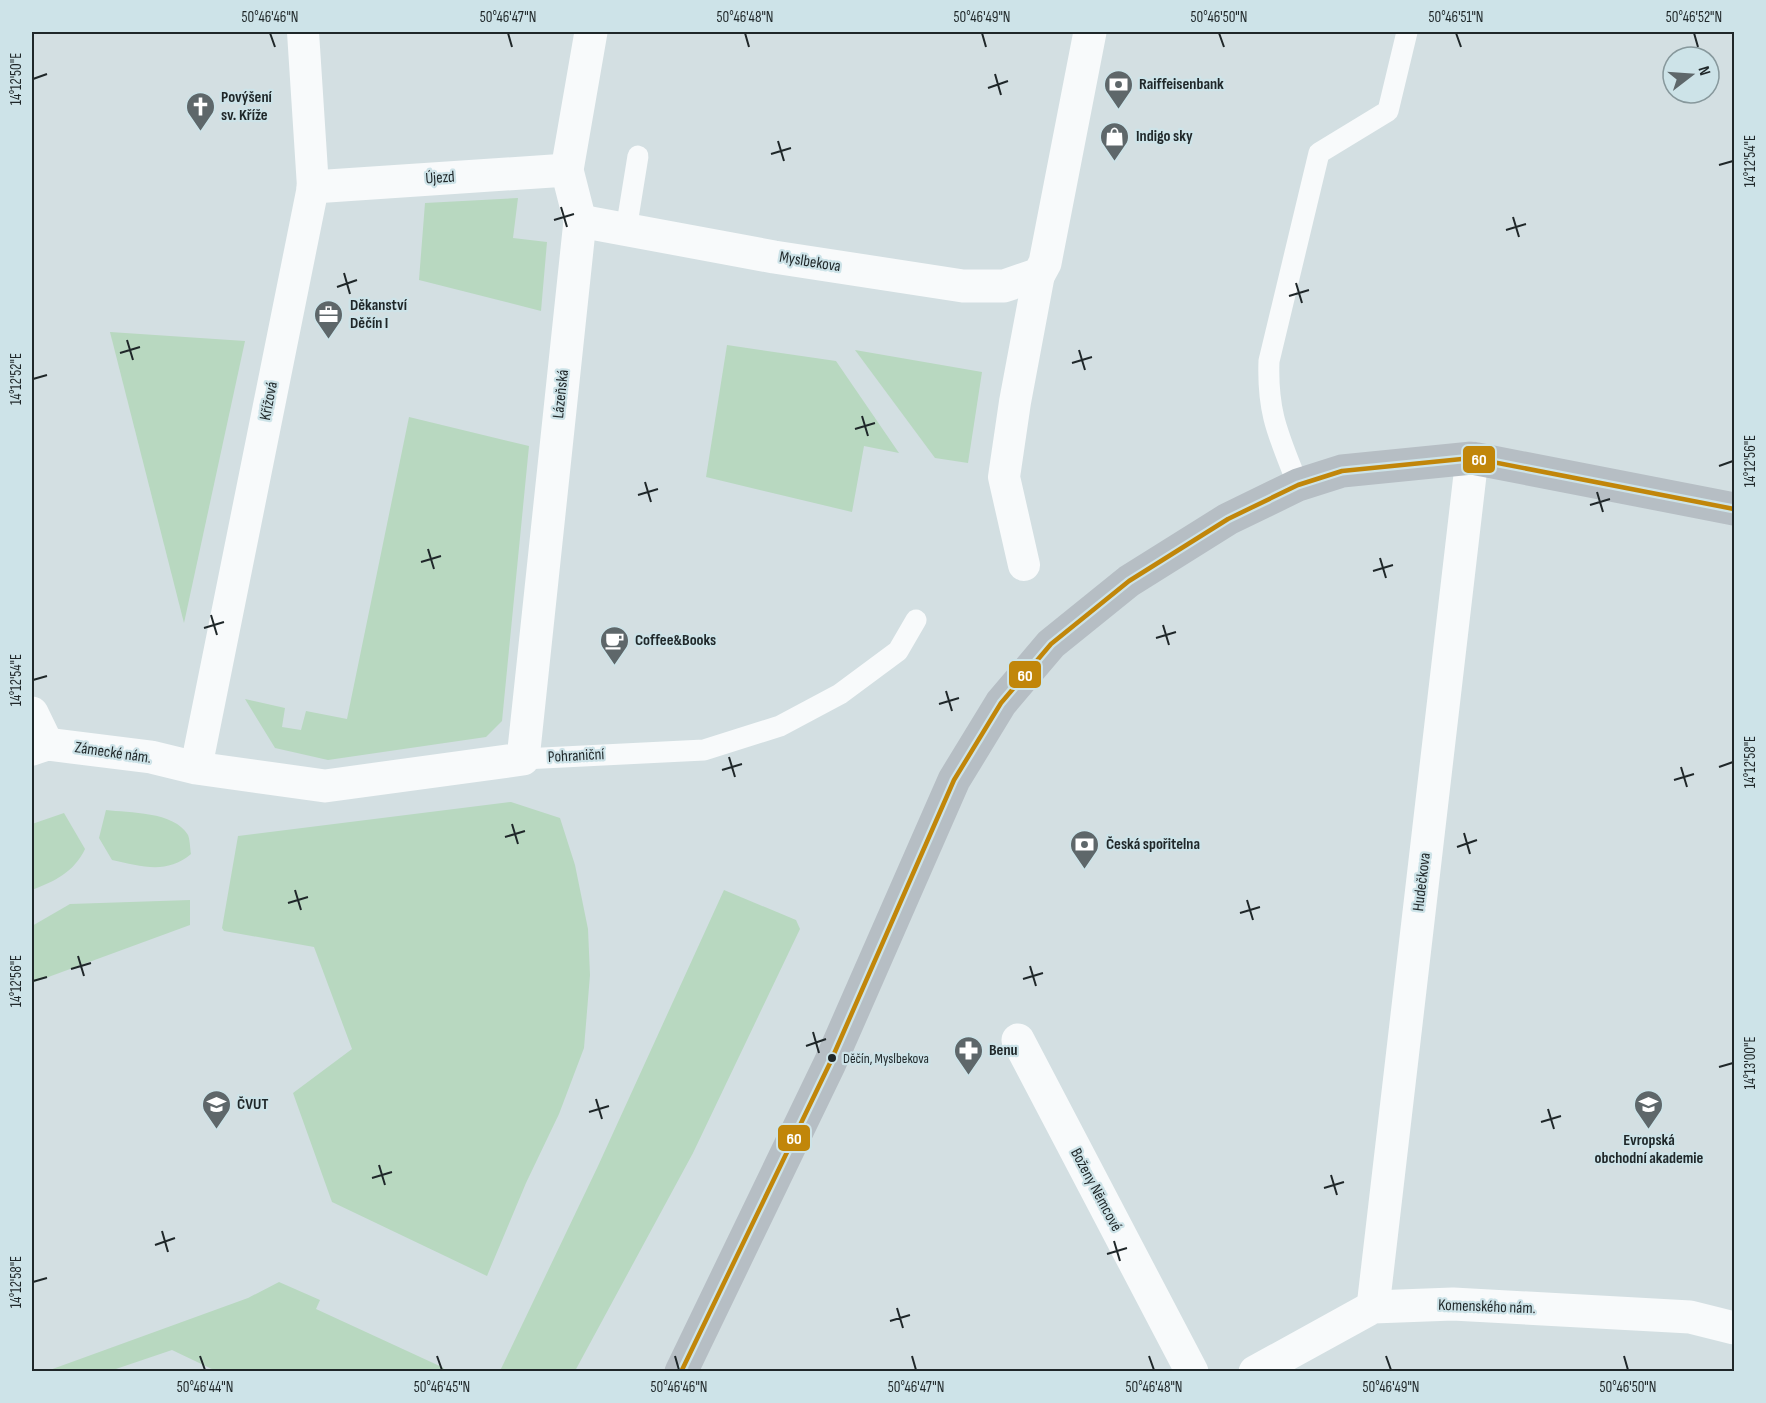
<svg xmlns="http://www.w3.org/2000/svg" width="1766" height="1403" font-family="'Sofia Sans Condensed',sans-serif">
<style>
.green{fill:#b8d8c0}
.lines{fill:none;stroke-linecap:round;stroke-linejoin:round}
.service{stroke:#f8fafb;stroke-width:21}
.pedestrian{stroke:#f8fafb;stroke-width:32}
.minor{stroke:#f8fafb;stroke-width:33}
.primary{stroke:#b6bec4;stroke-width:33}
.bus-1-casing{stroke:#cde3e8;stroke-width:9}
.bus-1{stroke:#c1860a;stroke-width:4.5}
.ticks{fill:none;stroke:#1f2729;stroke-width:2}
.bus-dot{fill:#1f2729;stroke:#cde3e8;stroke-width:2}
.labels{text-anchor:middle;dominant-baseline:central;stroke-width:4.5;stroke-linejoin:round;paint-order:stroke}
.bus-label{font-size:14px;fill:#1f2729;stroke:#cde3e8;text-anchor:start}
.poi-label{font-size:16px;font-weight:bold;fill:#1f2729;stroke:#cde3e8;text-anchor:start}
.street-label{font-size:16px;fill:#1f2729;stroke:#cde3e8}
.line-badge{stroke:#cde3e8;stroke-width:2}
.badge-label{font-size:16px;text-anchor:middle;font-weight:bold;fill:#fff}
.neatline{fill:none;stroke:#1f2729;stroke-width:2}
.ticks-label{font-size:15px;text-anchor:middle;fill:#1f2729}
</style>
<rect width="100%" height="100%" fill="#d3dfe2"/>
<g class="green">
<polygon points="518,198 513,238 547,242 541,311 419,280 425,203"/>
<polygon points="110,332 245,341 184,623"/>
<polygon points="727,345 836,361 899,453 864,446 852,512 706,477"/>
<polygon points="855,350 982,372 968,463 935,458"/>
<polygon points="409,417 529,446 502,721 486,737 328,760 275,748 245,699 285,708 282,727 301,730 306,711 347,719"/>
<polygon points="511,802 560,818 575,865 588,929 590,975 584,1048 559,1114 526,1183 487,1276 332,1202 293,1093 352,1049 314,947 224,931 222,928 238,836"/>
<path d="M106 810C129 813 174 811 188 835 190 840 190 848 191 854 166 875 141 866 112 860L99 838Z"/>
<path d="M64 813 85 849C74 872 55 881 32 890V824Z"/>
<polygon points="724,890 796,920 800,929 693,1153 575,1371 500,1371 598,1166"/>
<polygon points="190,900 190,925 32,983 32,926 70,904"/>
<polygon points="279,1282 320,1300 316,1309 444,1368 443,1371 216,1371 172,1350 110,1371 47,1371 248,1298"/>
</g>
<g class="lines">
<g class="service">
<polyline points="626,230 638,156"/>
<path d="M1298 485C1279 436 1267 414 1269 361L1319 153 1388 111 1407 32"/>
<polyline points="523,759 704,750 780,726 840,694 898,651 916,620"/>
</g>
<g class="pedestrian">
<polyline points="1024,565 1004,477 1015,402 1039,274"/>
<polyline points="196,768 313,187 303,32"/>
</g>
<g class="minor">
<polyline points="313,187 567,170"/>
<polyline points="580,221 774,257 963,286 1004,286 1039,274 1045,263 1090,32"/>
<polyline points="32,713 47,744"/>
<polyline points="32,749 47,744 151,757 196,768 325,786 523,759 580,221 567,170 591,32"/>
<polyline points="1018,1040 1192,1372"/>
<polyline points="1373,1307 1472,458"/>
<polyline points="1255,1372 1373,1307 1453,1304 1690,1317 1734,1328"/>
</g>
<polyline class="primary" points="681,1372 830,1063 954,780 1001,703 1051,644 1129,581 1228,519 1298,485 1342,471 1472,458 1734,509"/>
<defs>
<polyline id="bus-1" points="681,1372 830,1063 954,780 1001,703 1051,644 1129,581 1228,519 1298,485 1342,471 1472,458 1734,509"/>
</defs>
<use href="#bus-1" class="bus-1-casing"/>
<use href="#bus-1" class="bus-1"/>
</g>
<path class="ticks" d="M270 33 275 47M508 33 512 47M745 33 749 47M982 33 986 47M1219 33 1224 47M1456 33 1461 47M1694 33 1698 47M995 74 1001 95M33 79 47 74M988 88 1008 81M778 141 784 161M771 154 791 148M1719 165 1733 161M561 207 567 227M1513 217 1519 237M554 220 574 214M1506 230 1526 224M344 273 350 294M1296 283 1302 303M337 287 357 280M1289 296 1309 290M127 340 133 360M1079 350 1085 370M120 353 140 347M1072 363 1092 357M33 379 47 375M862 416 868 436M855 429 875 423M1719 466 1733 461M645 482 651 502M1597 492 1603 512M638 495 658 489M1590 505 1610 499M428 549 434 569M1380 558 1386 578M421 562 441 556M1373 571 1393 565M211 615 217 635M1163 625 1169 645M204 628 224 622M1156 638 1176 632M33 680 47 676M946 691 952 711M939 704 959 698M729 757 735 777M1681 767 1687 787M1719 767 1733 762M722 770 742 764M1674 780 1694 774M512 824 518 844M1464 833 1470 854M505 837 525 831M1457 847 1477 840M295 890 301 910M1247 900 1253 920M288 903 308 897M1240 913 1260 907M78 956 84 976M1030 966 1036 986M71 969 91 963M1023 979 1043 973M33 981 47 977M813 1032 819 1053M806 1046 826 1039M1719 1067 1733 1063M596 1099 602 1119M1548 1109 1554 1129M589 1112 609 1106M1541 1122 1561 1116M379 1165 385 1185M1331 1175 1337 1195M372 1178 392 1172M1324 1188 1344 1182M162 1231 168 1252M1114 1241 1120 1261M155 1245 175 1238M1107 1254 1127 1248M33 1282 47 1278M897 1308 903 1328M890 1321 910 1315M200 1356 205 1370M437 1356 442 1370M675 1356 679 1370M912 1356 916 1370M1149 1356 1154 1370M1386 1356 1391 1370M1624 1356 1628 1370"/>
<defs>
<symbol id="bank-pin" viewBox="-11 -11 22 30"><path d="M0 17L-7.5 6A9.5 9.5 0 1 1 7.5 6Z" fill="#5e676a" stroke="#cde3e8"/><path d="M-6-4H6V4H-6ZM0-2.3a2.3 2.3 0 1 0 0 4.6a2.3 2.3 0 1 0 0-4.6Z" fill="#fff"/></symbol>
<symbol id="church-pin" viewBox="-11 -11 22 30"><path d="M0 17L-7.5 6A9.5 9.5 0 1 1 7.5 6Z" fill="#5e676a" stroke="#cde3e8"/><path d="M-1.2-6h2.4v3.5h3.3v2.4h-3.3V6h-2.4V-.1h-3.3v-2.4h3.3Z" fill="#fff"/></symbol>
<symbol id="shop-pin" viewBox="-11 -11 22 30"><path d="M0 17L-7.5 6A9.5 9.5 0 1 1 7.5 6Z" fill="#5e676a" stroke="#cde3e8"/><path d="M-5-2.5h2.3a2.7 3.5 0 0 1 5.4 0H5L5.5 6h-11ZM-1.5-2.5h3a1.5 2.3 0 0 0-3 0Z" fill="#fff"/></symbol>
<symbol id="office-pin" viewBox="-11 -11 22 30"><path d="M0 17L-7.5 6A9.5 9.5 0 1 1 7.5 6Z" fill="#5e676a" stroke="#cde3e8"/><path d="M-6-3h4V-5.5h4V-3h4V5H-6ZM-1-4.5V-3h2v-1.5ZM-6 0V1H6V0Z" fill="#fff"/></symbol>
<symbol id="cafe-pin" viewBox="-11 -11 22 30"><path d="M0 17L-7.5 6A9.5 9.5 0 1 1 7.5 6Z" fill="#5e676a" stroke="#cde3e8"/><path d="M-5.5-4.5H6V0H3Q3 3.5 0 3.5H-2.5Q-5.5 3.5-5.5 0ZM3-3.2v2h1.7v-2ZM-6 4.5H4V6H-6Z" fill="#fff"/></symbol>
<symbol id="pharmacy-pin" viewBox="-11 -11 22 30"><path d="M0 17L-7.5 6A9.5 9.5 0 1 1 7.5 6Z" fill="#5e676a" stroke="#cde3e8"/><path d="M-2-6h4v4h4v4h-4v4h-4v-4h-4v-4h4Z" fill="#fff"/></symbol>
<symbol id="university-pin" viewBox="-11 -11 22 30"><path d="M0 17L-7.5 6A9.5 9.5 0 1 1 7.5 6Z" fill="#5e676a" stroke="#cde3e8"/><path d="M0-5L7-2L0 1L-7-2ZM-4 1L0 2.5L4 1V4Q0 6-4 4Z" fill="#fff"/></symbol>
</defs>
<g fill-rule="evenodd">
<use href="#bank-pin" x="1102" y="68" width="33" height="45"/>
<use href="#church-pin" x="184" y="90" width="33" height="45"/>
<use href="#shop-pin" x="1098" y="120" width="33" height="45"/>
<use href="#office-pin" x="312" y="298" width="33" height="45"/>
<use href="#cafe-pin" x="598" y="624" width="33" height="45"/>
<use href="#bank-pin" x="1068" y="828" width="33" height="45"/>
<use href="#pharmacy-pin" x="952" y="1034" width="33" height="45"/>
<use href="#university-pin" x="200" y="1088" width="33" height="45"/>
<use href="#university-pin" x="1632" y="1088" width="33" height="45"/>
</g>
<circle class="bus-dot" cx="832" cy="1058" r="5"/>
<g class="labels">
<g class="bus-label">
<text x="843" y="1058">Děčín, Myslbekova</text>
</g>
<g class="poi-label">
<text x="1139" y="84">Raiffeisenbank</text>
<text x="221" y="97">Povýšení<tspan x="221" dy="18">sv. Kříže</tspan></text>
<text x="1136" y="136">Indigo sky</text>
<text x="350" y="305">Děkanství<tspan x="350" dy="18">Děčín I</tspan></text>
<text x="635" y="640">Coffee&amp;Books</text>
<text x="1106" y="844">Česká spořitelna</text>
<text x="989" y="1050">Benu</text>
<text x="237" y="1104">ČVUT</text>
<text x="1649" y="1140" text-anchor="middle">Evropská<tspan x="1649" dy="18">obchodní akademie</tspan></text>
</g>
<g class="street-label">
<text transform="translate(440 178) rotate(-4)">Újezd</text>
<text transform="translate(810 262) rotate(9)">Myslbekova</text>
<text transform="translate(561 394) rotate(-84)">Lázeňská</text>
<text transform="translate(269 401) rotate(-79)">Křížová</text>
<text transform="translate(113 753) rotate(8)">Zámecké nám.</text>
<text transform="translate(576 756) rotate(-3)">Pohraniční</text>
<text transform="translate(1422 882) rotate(-83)">Hudečkova</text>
<text transform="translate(1096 1190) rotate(62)">Boženy Němcové</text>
<text transform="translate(1487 1307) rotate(2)">Komenského nám.</text>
</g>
</g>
<g class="line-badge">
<rect x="1462" y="445" width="34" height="29" rx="6" fill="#c1860a"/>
<rect x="1008" y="660" width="34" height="29" rx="6" fill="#c1860a"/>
<rect x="777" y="1124" width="34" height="28" rx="6" fill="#c1860a"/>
</g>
<g class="badge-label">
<text x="1479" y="465">60</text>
<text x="1025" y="681">60</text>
<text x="794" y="1144">60</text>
</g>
<rect width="1766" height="1403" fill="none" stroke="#cde3e8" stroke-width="66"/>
<g transform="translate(1691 75) rotate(73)"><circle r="28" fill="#cde3e8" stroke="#87989c" stroke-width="1.5"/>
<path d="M0-4.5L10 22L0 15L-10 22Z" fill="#5e676a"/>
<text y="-9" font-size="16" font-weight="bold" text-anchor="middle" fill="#1f2729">N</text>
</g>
<rect x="33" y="33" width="1700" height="1337" class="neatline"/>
<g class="ticks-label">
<text x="270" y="22">50°46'46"N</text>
<text x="508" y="22">50°46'47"N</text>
<text x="745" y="22">50°46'48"N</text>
<text x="982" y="22">50°46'49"N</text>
<text x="1219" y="22">50°46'50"N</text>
<text x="1456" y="22">50°46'51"N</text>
<text x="1694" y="22">50°46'52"N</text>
<text transform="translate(16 79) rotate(-90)" y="5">14°12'50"E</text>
<text transform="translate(1750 161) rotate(-90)" y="5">14°12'54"E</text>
<text transform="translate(16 379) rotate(-90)" y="5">14°12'52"E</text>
<text transform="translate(1750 461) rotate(-90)" y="5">14°12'56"E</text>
<text transform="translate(16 680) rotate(-90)" y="5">14°12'54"E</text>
<text transform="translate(1750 762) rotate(-90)" y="5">14°12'58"E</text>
<text transform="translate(16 981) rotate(-90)" y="5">14°12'56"E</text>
<text transform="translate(1750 1063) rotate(-90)" y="5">14°13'00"E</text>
<text transform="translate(16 1282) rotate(-90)" y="5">14°12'58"E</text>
<text x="205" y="1392">50°46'44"N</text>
<text x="442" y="1392">50°46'45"N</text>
<text x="679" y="1392">50°46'46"N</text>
<text x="916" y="1392">50°46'47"N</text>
<text x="1154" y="1392">50°46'48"N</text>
<text x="1391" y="1392">50°46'49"N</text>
<text x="1628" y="1392">50°46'50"N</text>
</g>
</svg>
